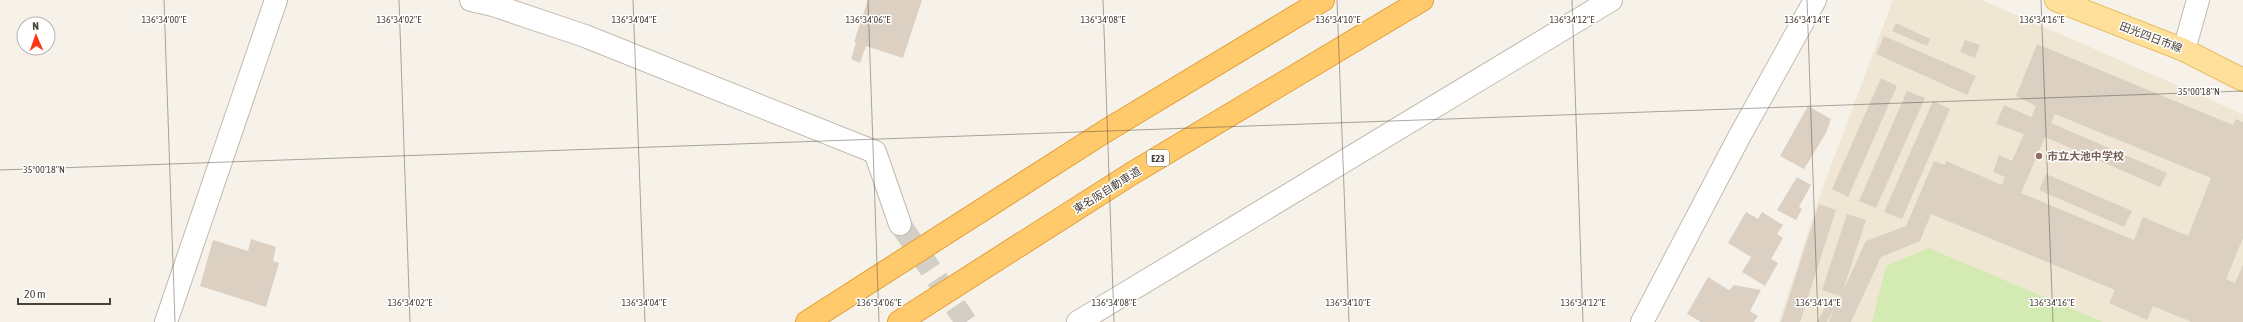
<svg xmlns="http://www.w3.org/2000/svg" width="2243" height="322" font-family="'Asap Condensed','Noto Sans JP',sans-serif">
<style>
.education{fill:#efe7d4}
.green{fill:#d3ebb2}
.building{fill:#dbd0c2;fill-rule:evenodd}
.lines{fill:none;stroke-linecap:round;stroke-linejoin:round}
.minor-tunnel{stroke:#d4cfc6;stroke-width:22;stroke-dasharray:22 11;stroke-linecap:butt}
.minor-casing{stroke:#c2baac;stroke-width:24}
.major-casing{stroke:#e8be66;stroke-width:24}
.highway-casing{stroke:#e39f37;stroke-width:24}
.minor{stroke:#fff;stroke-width:22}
.major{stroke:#ffe09a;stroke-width:22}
.highway{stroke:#ffca6c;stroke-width:22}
.ticks{fill:none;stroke:#4a4238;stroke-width:1;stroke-opacity:0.45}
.education-dot{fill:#8d6e63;stroke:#fff;stroke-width:1.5}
.labels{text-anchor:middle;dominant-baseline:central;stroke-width:3;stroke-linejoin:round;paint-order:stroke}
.shield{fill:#fff;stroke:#807b74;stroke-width:1}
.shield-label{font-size:10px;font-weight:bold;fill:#4a4238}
.street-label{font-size:11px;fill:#4a4238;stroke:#fff}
.education-label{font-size:11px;font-weight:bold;fill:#785e54;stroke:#fff;text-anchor:start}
.ticks-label{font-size:10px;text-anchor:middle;fill:#4a4238;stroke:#fff;stroke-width:3;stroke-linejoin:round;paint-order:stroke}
</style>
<rect width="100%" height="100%" fill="#f6f2ea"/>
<polygon class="education" points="1893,0 1982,0 2243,114 2243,322 1779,322 1819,198"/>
<polygon class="green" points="1929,248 2103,322 1872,322 1886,266"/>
<g class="building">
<polygon points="868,0 922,0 903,58 866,46 860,63 851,59 856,43 854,42"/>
<polygon points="1896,23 1930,39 1927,46 1892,31"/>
<polygon points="1884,36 1976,76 1967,95 1876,54"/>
<polygon points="1965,40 1980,45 1975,58 1960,52"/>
<path d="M2037 44 2233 125 2236 119 2243 122V238L2226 279 2235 283 2243 265V322H2192L2153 306 2147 320 2109 303 2115 290 1931 214 1920 241 1881 257 1851 322H1829L1834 309 1827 322H1817L1828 302 1836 306 1866 241 1906 226 1934 161 1945 165 1946 161 2002 185 2005 177 1993 172 1999 155 2012 161 2024 134 1996 124 2004 105 2031 117 2036 106 2016 96ZM2055 114 2211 178 2188 236 2143 217 2134 240 2021 193 2045 137 2160 187 2167 173 2051 123Z"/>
<polygon points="1881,78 1897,86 1848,197 1832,189"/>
<polygon points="1907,91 1925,98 1876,208 1859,201"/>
<polygon points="1933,101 1950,109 1902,219 1884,212"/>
<polygon points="1808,106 1831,119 1826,133 1804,169 1780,156"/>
<polygon points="2046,174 2132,211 2124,227 2039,190"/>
<polygon points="1797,177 1811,185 1799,207 1802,209 1796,220 1777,210"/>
<polygon points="1819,204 1836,210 1800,322 1781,322"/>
<polygon points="1746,212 1758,219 1762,212 1783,225 1777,234 1783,238 1771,259 1778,263 1765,286 1742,272 1751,257 1728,243"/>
<polygon points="1847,214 1866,220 1841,296 1822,290"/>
<polygon points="251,239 276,247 273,261 279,263 266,307 200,286 213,240 248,251"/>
<polygon points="1708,277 1729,290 1734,285 1761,290 1750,311 1758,316 1754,322 1701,322 1687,314"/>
</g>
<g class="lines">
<polyline class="minor-tunnel" points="900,224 966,322"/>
<defs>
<g id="minor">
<polyline points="471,0 493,5 585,36 875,152 900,224"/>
<polyline points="2184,50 2198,0"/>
<polyline points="166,322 276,0"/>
<polyline points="1078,322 1611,0"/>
<polyline points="1642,322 1738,139 1815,0"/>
</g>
<polyline id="major" points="2056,0 2184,50 2243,80"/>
<g id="highway">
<polyline points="807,322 1104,132 1323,0"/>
<polyline points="899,322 1131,174 1422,0"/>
</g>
</defs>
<use href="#minor" class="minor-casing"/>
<use href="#major" class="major-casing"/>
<use href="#highway" class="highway-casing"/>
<use href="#minor" class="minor"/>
<use href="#major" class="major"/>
<use href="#highway" class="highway"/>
</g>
<path class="ticks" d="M164 0 175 322M399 0 410 322M633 0 645 322M868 0 879 322M1103 0 1114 322M1337 0 1349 322M1572 0 1583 322M1807 0 1818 322M2041 0 2053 322M0 170 2243 91"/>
<circle class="education-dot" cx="2039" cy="156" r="4"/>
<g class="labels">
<rect class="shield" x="1147" y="150" width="22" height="16" rx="3"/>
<g class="shield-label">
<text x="1158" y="158">E23</text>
</g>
<g class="street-label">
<text transform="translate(2151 37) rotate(21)">田光四日市線</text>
<text transform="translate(1107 190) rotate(-32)">東名阪自動車道</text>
</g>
<g class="education-label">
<text x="2047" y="156">市立大池中学校</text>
</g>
</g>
<g class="ticks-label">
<text x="164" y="23">136°34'00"E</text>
<text x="399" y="23">136°34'02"E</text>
<text x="634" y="23">136°34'04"E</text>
<text x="868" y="23">136°34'06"E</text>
<text x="1103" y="23">136°34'08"E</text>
<text x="1338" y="23">136°34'10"E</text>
<text x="1572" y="23">136°34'12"E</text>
<text x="1807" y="23">136°34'14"E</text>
<text x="2042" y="23">136°34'16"E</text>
<text x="2199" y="95">35°00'18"N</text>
<text x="44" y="173">35°00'18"N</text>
<text x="410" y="306">136°34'02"E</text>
<text x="644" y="306">136°34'04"E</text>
<text x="879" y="306">136°34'06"E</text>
<text x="1114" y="306">136°34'08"E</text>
<text x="1348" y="306">136°34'10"E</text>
<text x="1583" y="306">136°34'12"E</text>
<text x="1818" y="306">136°34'14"E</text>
<text x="2052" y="306">136°34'16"E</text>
</g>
<g transform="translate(36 36) rotate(358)"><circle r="19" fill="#ffffff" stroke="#b7b3af"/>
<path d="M0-3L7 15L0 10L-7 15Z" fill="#ff3518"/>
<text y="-6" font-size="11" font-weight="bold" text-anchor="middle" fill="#4a4238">N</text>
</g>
<path d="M18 298v6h92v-6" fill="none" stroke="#4a4238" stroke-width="2"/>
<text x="24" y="298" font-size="12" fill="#4a4238" stroke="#ffffff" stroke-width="3" paint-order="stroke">20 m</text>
</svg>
